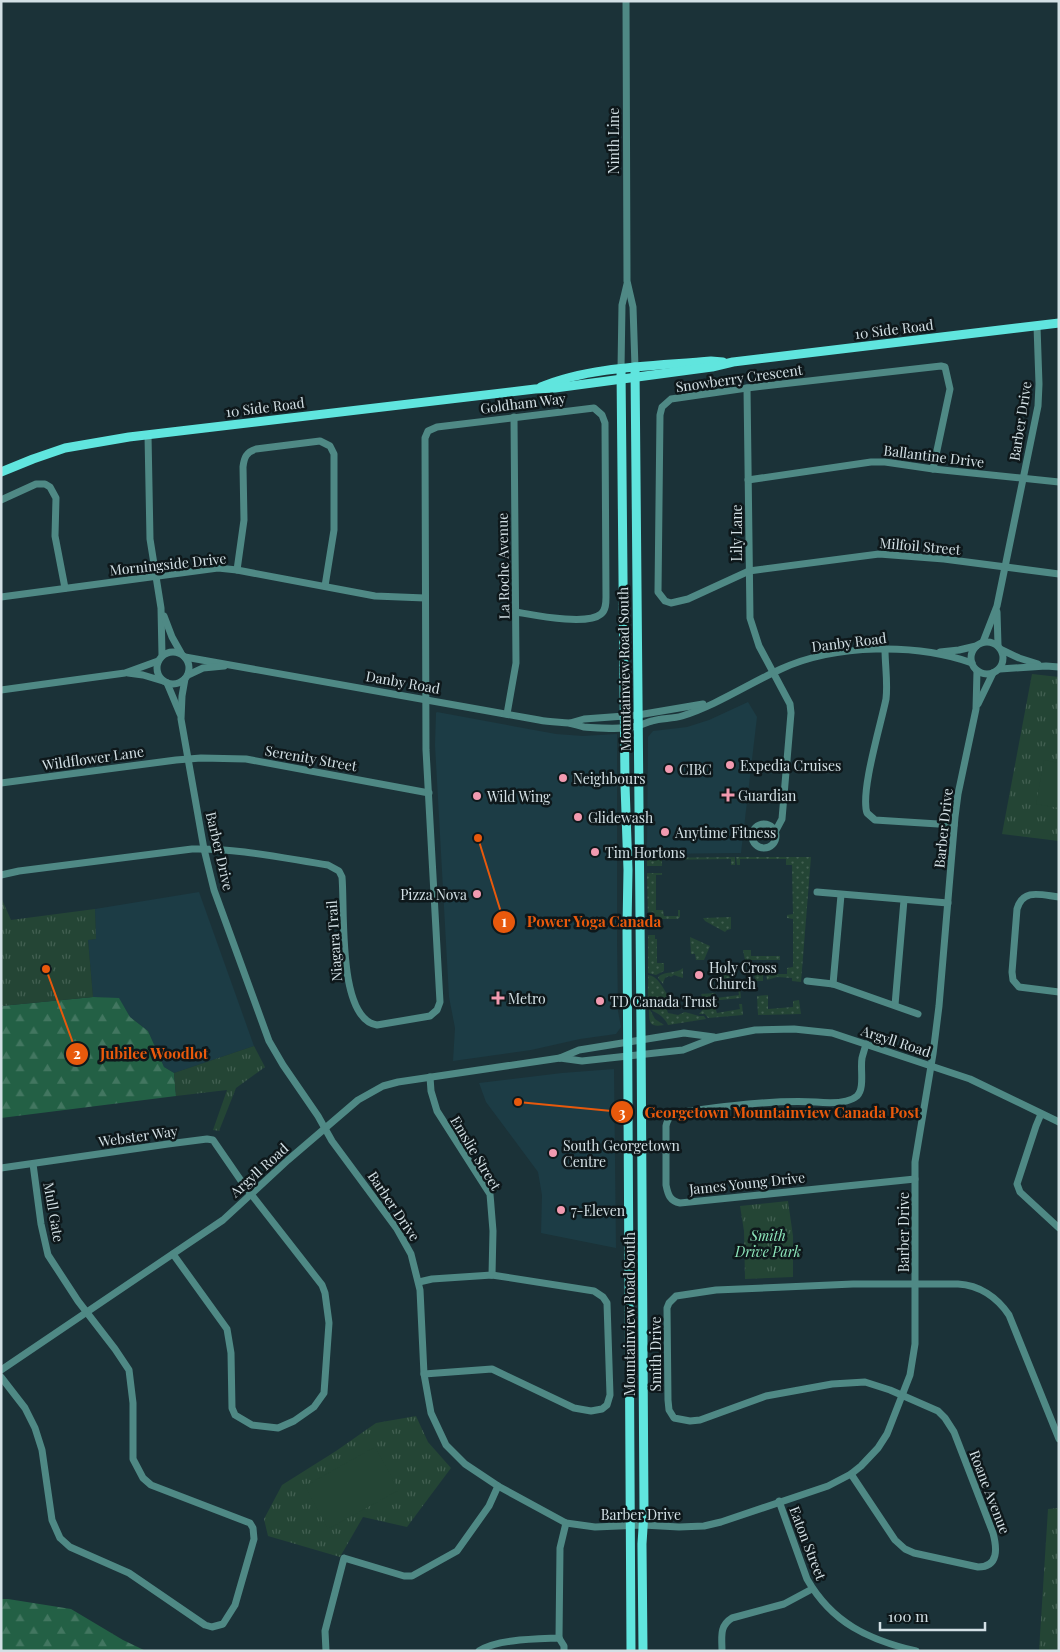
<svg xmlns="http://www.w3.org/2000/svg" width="1060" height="1652" font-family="'Playfair Display',serif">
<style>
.built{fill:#1c3c45}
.grass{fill:url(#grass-dots)}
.forest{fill:url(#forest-firs)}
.park{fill:url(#park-tufts)}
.pitch{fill:#244535}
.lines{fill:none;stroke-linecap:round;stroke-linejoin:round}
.minor{stroke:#4f8985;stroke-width:7}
.major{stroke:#60e5de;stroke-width:9}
.poi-dot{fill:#f29ab0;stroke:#0e181b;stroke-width:2}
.labels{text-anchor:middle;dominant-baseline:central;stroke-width:5;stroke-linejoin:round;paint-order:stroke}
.street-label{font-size:14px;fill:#d3e0e5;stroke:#0e181b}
.poi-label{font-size:14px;fill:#d3e0e5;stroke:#0e181b;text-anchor:start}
.park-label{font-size:14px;font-style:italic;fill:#8ee8bc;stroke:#0e181b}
.leader{fill:none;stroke:#e8590c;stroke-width:2}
.callout-dot{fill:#e8590c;stroke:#0e181b;stroke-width:2}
.mark-label{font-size:15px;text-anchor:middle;font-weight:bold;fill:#fff}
.callout-label{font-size:15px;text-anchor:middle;font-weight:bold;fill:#e8590c;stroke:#0e181b;stroke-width:5;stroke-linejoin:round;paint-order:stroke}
</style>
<defs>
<pattern id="grass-dots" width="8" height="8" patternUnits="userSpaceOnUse" patternTransform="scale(1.25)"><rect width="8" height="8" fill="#244535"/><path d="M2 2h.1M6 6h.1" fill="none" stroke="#436052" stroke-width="1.8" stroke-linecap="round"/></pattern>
<pattern id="forest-firs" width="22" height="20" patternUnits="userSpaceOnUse" patternTransform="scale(1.25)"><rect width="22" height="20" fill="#236045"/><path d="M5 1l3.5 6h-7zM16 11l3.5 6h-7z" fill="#427660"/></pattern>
<pattern id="park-tufts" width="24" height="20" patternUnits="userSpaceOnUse" patternTransform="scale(1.25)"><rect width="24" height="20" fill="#244535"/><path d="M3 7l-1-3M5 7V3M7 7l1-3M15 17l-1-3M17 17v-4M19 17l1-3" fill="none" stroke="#436052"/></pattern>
</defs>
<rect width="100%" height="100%" fill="#1b3238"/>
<g class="built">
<polygon points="748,702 757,717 741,853 647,854 648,737 653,731 687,727 709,720"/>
<polygon points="437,712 556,734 583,736 617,734 617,940 618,1011 621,1027 616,1034 580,1039 531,1050 453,1061 455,1028 449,997 435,745 436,713"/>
<polygon points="199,892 254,1046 174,1073 164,1067 148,1031 130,1017 119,999 93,997 88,940 96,939 95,909"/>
<polygon points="614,1069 616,1248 541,1233 542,1195 538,1172 486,1102 479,1083 562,1073"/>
</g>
<g class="grass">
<polygon points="735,857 735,865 731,865 731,859 662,860 662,866 647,866 647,858"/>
<polygon points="736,857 811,857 801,982 792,981 792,978 777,977 767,980 766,974 763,974 763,981 756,981 753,973 756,968 770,968 770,974 787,974 787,968 793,967 793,919 787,918 787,915 793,914 792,865 786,865 786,859 740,859 740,865 737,865"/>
<polygon points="647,873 662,873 662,875 656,875 656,910 663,910 664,916 678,916 678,910 680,910 680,917 678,919 648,919"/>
<polygon points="731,917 731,929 727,930 725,932 705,921 703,918"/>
<polygon points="648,935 655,935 655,939 657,939 657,963 664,963 664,971 656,975 648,973"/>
<polygon points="690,937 710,946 704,960 696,960 695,954 691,954"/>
<polygon points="743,950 751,950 751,956 780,956 780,960 745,960"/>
<polygon points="727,963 735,977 717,980 716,970"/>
<path d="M683 968V978L674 975 671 977 669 976 665 978 663 983 664 985 658 978 659 976C666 971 677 974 683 968Z"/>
<path d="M648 975C658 976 663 988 668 996L665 1004 668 1013 678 1015 685 1012 699 1016H704L706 1019 668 1025C664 1017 660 1015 653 1011 645 1005 649 984 648 975Z"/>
<polygon points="738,989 740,989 741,998 710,1001 710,1007 715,1007 717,1013 740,1009 739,1004 742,1004 743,1015 708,1018 705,1014 699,1014 705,1007 704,1006 705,1002 701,994 715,993 716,998 739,995"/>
<polygon points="768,995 768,1009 793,1007 793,1001 799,1000 801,1014 758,1015 757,996"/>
<path d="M649 1008 655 1019 664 1025C648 1028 649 1021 649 1008Z"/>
</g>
<g class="forest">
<polygon points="93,997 119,998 130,1017 148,1031 164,1067 174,1073 176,1096 1,1118 1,1006"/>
<polygon points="1,1599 8,1599 71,1609 123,1640 146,1651 1,1651"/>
</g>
<g class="park">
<polygon points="1032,674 1059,677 1059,841 1002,834"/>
<polygon points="1,897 11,920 95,909 96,939 88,940 93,997 1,1006"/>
<polygon points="254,1046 265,1067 236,1088 219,1131 213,1130 227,1090 176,1096 174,1073"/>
<polygon points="788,1201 793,1236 793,1277 745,1279 744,1231 740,1206"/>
<polygon points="416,1416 428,1442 451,1468 407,1527 363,1517 340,1557 268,1536 264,1519 282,1485 336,1451 376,1423"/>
<polygon points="1059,1508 1059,1651 1039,1651 1048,1509"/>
</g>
<g class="pitch">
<polygon points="1044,760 1059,763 1059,808 1036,804"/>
<polygon points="375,1447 399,1490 328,1529 305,1486"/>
</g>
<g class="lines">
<g class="minor">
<polyline points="626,1 627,281 633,307 635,367"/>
<polyline points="621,369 622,305 627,284"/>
<polyline points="747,388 750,618 759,646 790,704 791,713 782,819 775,832"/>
<polyline points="148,435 150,539 161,608 162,655"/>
<polyline points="933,469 950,389 945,367 941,366 747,388 671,399 662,407 660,415 658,592 665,601 671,603 688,599 749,571 879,554 944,559 1059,574"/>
<polyline points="748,480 871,462 885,462 933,469 1059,482"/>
<polyline points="1,500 36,484 45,484 50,487 56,498 55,536 65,588"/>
<path d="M237 570 244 520 243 467C244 458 246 452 256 449L320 441 330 446 334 454V530L325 586"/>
<polyline points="1,597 218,568 237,570 375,596 425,598"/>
<polyline points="997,612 998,645"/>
<polyline points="164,616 172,637 181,653"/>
<circle cx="987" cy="658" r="16"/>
<polyline points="983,642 997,606 1038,406 1039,384 1037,326"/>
<path d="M885 649C885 665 888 683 886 699 881 724 860 792 867 813L875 820 954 825"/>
<polyline points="1002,650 1019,658 1038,664"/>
<circle cx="173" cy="668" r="16"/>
<polyline points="940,652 959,650 976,646"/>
<path d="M185 657 539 720C549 722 559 722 569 723 574 724 579 726 584 727 601 728 621 730 637 726 642 725 647 722 652 721 661 718 672 719 682 716 717 705 748 684 781 669 835 644 917 643 972 663"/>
<polyline points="1000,669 1046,666 1059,667"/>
<polyline points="128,673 143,675 163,681"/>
<polyline points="188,675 203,668 224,666"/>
<polyline points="185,679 182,696 181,719 204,849 214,890 269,1041 283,1065 318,1116 332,1141 397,1229 411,1254 420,1290 424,1374 431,1413 446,1445 465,1464 498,1486 566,1523 595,1527 643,1525 679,1527 704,1526 721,1522 828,1486 851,1474 861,1466 878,1448 887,1434 910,1375 915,1344 915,1162 933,1054 939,1006 955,817 958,794 976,709 977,671"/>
<polyline points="167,683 180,714"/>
<polyline points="1,690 125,673 158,661"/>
<polyline points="978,704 993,673"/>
<polyline points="507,714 516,663 514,417"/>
<polyline points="570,723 584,719 638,715 703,704"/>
<polyline points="1,783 176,760 201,758 246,759 429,793"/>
<circle cx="764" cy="836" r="12"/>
<path d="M1 875 19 871 192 849C238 848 282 858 328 865L339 871 342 877C345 909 337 1019 377 1025L430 1016 437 1010 440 1002 426 750 425 438 428 431 437 427 594 408 602 415 605 423 606 597C606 603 606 610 601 614 587 626 534 615 516 612"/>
<polyline points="817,892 948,903"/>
<path d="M1059 897C1041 895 1023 888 1017 909L1012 972 1013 980 1019 987 1059 992"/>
<polyline points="807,981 833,984 918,1014"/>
<polyline points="833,984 841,895"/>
<polyline points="895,1005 904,900"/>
<path d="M866 1044C865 1048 863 1054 862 1058 860 1069 865 1088 857 1096 848 1104 827 1103 816 1102 771 1100 728 1106 683 1112 674 1114 668 1116 666 1126V1185C668 1195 670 1201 680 1203L915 1179"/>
<polyline points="560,1058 579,1050 684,1033 714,1037"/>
<polyline points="430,1077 431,1091 437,1111 490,1194 493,1231 492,1275"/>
<polyline points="1041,1114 1036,1126 1017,1184 1020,1192 1059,1228"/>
<polyline points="1,1168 168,1144 207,1139 213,1140 244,1185 322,1285 325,1293 329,1323 324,1393 314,1407 294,1421 278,1428 252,1425 235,1415 232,1408 231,1353 227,1329 173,1254"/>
<polyline points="419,1282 432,1279 492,1275 594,1291 603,1297 607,1303 610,1395 607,1405 602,1409 591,1411 574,1408 492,1369 424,1374"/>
<polyline points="1,1370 223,1220 288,1160 358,1100 383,1086 398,1082 560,1058 582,1061 683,1050 714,1038 755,1030 794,1029 832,1033 970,1079 1059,1122"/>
<polyline points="1,1377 25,1408 35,1428 42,1450 52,1520 60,1538 70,1547 129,1573 205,1625 212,1627 223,1624 235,1605 254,1539 253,1528 250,1523 151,1485 143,1478 133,1459 133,1403 129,1370 115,1349 78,1301 48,1255 41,1224 33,1164"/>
<path d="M851 1474 895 1540 905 1549 914 1553 978 1567C999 1567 997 1548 993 1533L954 1432 945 1418 938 1411 890 1390 865 1382 832 1384 766 1396 700 1420 690 1421 674 1418 669 1410 668 1400 667 1308 669 1303 676 1296 716 1290 853 1284H958C979 1285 997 1297 1009 1315L1059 1439"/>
<path d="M779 1501 807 1579C832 1623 869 1640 916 1651"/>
<polyline points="559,1638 560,1548 566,1523"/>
<polyline points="559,1638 564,1646 564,1651"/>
<polyline points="326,1651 325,1631 344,1558 404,1576 412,1576 457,1551 489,1506 498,1486"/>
<path d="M479 1651C497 1639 537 1639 559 1638"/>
<path d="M722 1651C722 1637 719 1626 732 1618L784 1604 812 1589"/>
</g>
<g class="major">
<polyline points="635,367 641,1029 644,1512 642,1544 643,1651"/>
<polyline points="621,369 625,785 628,870 627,926 631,1651"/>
<path d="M541 387C590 366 658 366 711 361L723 362"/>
<polyline points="1,472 33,459 65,448 129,437 535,389 555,388 712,367 733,362 1059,323"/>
</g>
</g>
<g class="poi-dot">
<circle cx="730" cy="765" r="5"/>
<circle cx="669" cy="769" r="5"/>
<circle cx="563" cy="778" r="5"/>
<path d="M725.5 787.5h5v5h5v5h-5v5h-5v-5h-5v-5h5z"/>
<circle cx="477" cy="796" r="5"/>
<circle cx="578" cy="817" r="5"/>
<circle cx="665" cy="832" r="5"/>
<circle cx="595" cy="852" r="5"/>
<circle cx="477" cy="894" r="5"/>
<circle cx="699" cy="975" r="5"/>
<path d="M495.5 990.5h5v5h5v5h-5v5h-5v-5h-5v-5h5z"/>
<circle cx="600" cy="1001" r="5"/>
<circle cx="553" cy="1153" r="5"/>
<circle cx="561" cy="1210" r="5"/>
</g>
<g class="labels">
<g class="street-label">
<text transform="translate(613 141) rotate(-90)">Ninth Line</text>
<text transform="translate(894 329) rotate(-7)">10 Side Road</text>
<text transform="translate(739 378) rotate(-8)">Snowberry Crescent</text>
<text transform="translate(523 403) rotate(-7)">Goldham Way</text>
<text transform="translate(265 407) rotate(-7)">10 Side Road</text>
<text transform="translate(1020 421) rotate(-81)">Barber Drive</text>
<text transform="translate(934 456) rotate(7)">Ballantine Drive</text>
<text transform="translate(736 533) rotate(-90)">Lily Lane</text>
<text transform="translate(920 546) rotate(5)">Milfoil Street</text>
<text transform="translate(168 564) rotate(-6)">Morningside Drive</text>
<text transform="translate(503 566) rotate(-91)">La Roche Avenue</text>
<text transform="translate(849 642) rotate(-7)">Danby Road</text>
<text transform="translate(624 669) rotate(-91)">Mountainview Road South</text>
<text transform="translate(403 682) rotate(10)">Danby Road</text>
<text transform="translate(93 758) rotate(-8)">Wildflower Lane</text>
<text transform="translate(311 758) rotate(10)">Serenity Street</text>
<text transform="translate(943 828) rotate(-84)">Barber Drive</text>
<text transform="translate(220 851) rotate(77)">Barber Drive</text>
<text transform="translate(334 941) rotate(-94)">Niagara Trail</text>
<text transform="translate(896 1041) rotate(18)">Argyll Road</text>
<text transform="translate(138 1136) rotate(-8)">Webster Way</text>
<text transform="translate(476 1153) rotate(59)">Emslie Street</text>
<text transform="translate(259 1170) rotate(-42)">Argyll Road</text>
<text transform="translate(747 1183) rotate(-6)">James Young Drive</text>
<text transform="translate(394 1206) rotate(56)">Barber Drive</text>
<text transform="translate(54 1212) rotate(80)">Mull Gate</text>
<text transform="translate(903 1232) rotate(-90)">Barber Drive</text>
<text transform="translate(629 1314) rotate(-90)">Mountainview Road South</text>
<text transform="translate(655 1354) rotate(-90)">Smith Drive</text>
<text transform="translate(990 1492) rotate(69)">Roane Avenue</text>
<text x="641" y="1514">Barber Drive</text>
<text transform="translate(808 1543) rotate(69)">Eaton Street</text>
</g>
<g class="poi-label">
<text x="740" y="765">Expedia Cruises</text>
<text x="679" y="769">CIBC</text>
<text x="573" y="778">Neighbours</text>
<text x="738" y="795">Guardian</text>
<text x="487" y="796">Wild Wing</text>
<text x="588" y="817">Glidewash</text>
<text x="675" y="832">Anytime Fitness</text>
<text x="605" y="852">Tim Hortons</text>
<text x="467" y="894" text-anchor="end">Pizza Nova</text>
<text x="709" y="967">Holy Cross<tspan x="709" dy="16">Church</tspan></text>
<text x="508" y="998">Metro</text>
<text x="610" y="1001">TD Canada Trust</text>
<text x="563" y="1145">South Georgetown<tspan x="563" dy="16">Centre</tspan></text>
<text x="571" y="1210">7-Eleven</text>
</g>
<g class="park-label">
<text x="768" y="1235">Smith<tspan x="768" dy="16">Drive Park</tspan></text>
</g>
</g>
<path class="leader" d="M478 838L504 922M46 969L77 1054M518 1102L622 1112"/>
<g class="callout-dot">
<circle cx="478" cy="838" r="5"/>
<circle cx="46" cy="969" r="5"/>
<circle cx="518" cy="1102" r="5"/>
<circle cx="504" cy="922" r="12"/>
<circle cx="77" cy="1054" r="12"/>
<circle cx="622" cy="1112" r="12"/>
</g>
<g class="mark-label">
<text x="504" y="927">1</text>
<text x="77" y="1059">2</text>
<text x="622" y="1118">3</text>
</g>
<g class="callout-label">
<text x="594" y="927">Power Yoga Canada</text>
<text x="154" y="1059">Jubilee Woodlot</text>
<text x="782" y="1118">Georgetown Mountainview Canada Post</text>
</g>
<rect width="1060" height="1652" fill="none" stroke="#d3e0e5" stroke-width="5"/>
<path d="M880 1622v8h105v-8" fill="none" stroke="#d3e0e5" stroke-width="2.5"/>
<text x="888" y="1622" font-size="15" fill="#d3e0e5" stroke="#0e181b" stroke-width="4" paint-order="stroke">100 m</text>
</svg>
